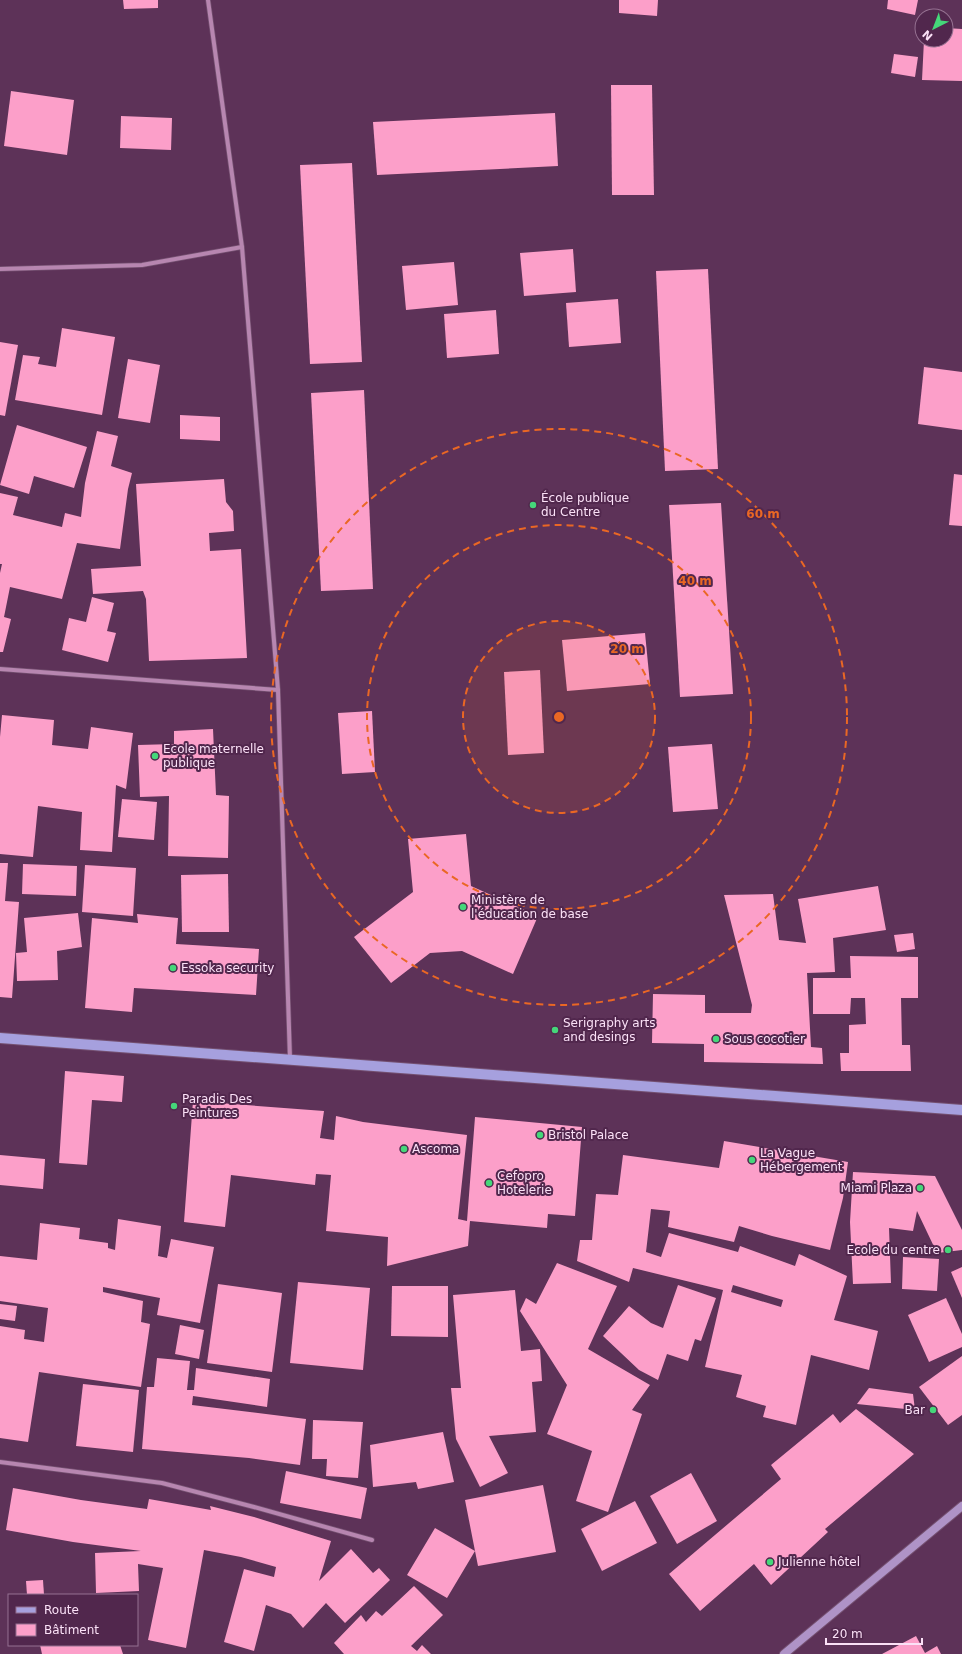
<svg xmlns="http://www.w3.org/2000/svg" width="962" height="1654" font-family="'DejaVu Sans',sans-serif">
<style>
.building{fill:#fc9fc9;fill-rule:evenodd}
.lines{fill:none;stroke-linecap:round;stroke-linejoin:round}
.street-casing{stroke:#745070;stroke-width:5.5}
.secondary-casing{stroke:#745070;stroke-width:10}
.primary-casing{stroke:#745070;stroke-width:12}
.street{stroke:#b786b0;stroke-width:4}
.secondary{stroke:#af93c7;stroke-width:8}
.primary{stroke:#a6a0de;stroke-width:10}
.ring{fill:none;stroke:#ea6724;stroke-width:2;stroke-dasharray:7 5}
.poi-dot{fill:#45d77a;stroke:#51274d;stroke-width:1.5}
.labels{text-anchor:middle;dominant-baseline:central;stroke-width:4;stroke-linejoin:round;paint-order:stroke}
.poi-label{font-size:12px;fill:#fbe1f7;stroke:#51274d;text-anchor:start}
.centre{fill:#ea6724;stroke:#51274d;stroke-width:2}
.ring-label{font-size:12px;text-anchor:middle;font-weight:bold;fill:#ea6724;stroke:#51274d;stroke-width:4;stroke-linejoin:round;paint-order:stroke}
</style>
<rect width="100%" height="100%" fill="#5d3258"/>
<g class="building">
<polygon points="123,0 158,0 158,8 124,9"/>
<polygon points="619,0 658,0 657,16 619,13"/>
<polygon points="888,0 918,0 915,15 887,9"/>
<polygon points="946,28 962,29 962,81 922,80 924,40 946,40"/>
<polygon points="894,54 918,57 915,77 891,73"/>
<polygon points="611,85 652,85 654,195 612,195"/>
<polygon points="11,91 74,100 67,155 4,146"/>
<polygon points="555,113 558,166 377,175 373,122"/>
<polygon points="121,116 172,118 171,150 120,148"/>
<polygon points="352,163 362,362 310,364 300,165"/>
<polygon points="573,249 576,292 524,296 520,253"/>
<polygon points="454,262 458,305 406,310 402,266"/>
<polygon points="708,269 718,469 665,471 656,271"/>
<polygon points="618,299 621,343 569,347 566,303"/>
<polygon points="496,310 499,354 447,358 444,314"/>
<polygon points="62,328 115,337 102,415 15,400 23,355 40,357 38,364 56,367"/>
<polygon points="0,342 18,345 5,416 0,415"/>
<polygon points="128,359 160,365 150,423 118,418"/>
<polygon points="924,367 962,372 962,430 918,424"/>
<polygon points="364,390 373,589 321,591 311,393"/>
<polygon points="180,415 220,417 220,441 180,439"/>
<polygon points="17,425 87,447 74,488 34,476 29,494 0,485"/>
<polygon points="97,431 118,436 111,466 132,473 128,489 120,549 77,543 62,599 10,587 4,617 11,619 3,652 0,652 0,573 2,564 0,564 0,493 18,497 13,515 62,527 65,513 81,517 85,483"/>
<polygon points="954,474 962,475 962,526 949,525"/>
<polygon points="224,479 226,502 233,511 234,531 209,533 210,551 241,549 247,658 149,661 146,599 143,591 93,594 91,569 141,566 136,484"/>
<polygon points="721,503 733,694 680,697 669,505"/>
<polygon points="92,597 114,603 107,631 116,633 108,662 62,650 69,618 86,622"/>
<polygon points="645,633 650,684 567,691 562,640"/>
<polygon points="540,670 544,753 508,755 504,672"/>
<polygon points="372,711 375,772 342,774 338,713"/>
<polygon points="2,715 54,720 52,745 88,749 91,727 133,733 126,789 116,785 112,852 80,850 82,812 38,806 33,857 0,854 0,737"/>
<polygon points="213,729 216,795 229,796 228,858 168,856 169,796 140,797 138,745 174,744 174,731"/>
<polygon points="712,744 718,809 673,812 668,747"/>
<polygon points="122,799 157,802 154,840 118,837"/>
<polygon points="466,834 471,886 538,916 513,974 462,951 430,953 391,983 354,937 413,892 408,839"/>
<polygon points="0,863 8,863 5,901 19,902 12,998 0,997"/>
<polygon points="23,864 77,866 76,896 22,894"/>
<polygon points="85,865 136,868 133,916 82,912"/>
<polygon points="228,874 229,932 182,932 181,875"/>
<polygon points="878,886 886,930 833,938 835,972 807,973 811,1047 822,1048 823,1064 704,1062 704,1044 652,1043 653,994 705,995 705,1013 751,1013 752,1005 724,895 773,894 779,940 806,943 798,899"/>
<polygon points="78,913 82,947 57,951 58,980 17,981 16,953 27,952 24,918"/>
<polygon points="137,914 178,918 176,944 259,949 256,995 134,988 132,1012 85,1008 92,918 138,923"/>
<polygon points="913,933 915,949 897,952 894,935"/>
<polygon points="850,956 918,957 918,998 901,998 902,1045 910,1045 911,1071 841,1071 840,1053 849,1053 849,1025 866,1024 865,998 851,998 850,1014 813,1014 813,978 851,978"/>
<polygon points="65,1071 124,1076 122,1102 92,1100 87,1165 59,1163"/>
<polygon points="193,1101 324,1111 320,1138 334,1140 336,1116 363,1122 467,1135 458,1219 467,1221 475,1117 582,1127 575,1216 548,1214 547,1228 470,1221 468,1246 387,1266 388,1237 326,1231 331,1175 316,1174 315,1185 231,1175 225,1227 184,1222"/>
<path d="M724 1141 848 1162 843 1198 830 1250 772 1236 739 1226 734 1242 668 1227 670 1211 651 1209 646 1252 661 1257 669 1233 738 1252 740 1246 795 1266 799 1254 847 1276 834 1320 878 1331 869 1370 811 1355 796 1425 763 1417 766 1406 736 1397 742 1375 705 1367 723 1290 633 1268 629 1282 577 1261 580 1240H592L596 1194 618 1195 623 1155 719 1168ZM733 1285 783 1300 781 1307 731 1292Z"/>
<polygon points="0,1155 45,1159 43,1189 0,1185"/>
<polygon points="853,1172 935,1176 962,1230 962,1250 937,1253 917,1211 913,1231 889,1228 891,1283 853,1284 850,1222"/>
<polygon points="118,1219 161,1226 158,1256 167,1258 171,1239 214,1247 200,1323 157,1315 160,1298 103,1287 103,1292 143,1301 141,1322 150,1324 141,1387 39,1372 28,1442 0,1438 0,1326 25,1330 24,1339 44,1342 48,1308 0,1301 0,1256 37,1260 40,1223 80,1228 79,1239 108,1243 108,1248 115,1250"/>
<polygon points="903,1257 939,1259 937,1291 902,1289"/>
<polygon points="557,1263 617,1286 588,1349 650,1385 632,1410 642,1414 608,1512 576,1501 592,1451 547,1434 567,1385 520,1311 526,1298 536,1304"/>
<polygon points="962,1267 962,1298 951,1272"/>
<polygon points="298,1282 370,1288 363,1370 290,1363"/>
<polygon points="218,1284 282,1293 272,1372 207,1363"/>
<polygon points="678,1285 716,1298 701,1341 695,1339 688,1361 667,1354 658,1380 639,1370 603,1336 629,1306 651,1323 663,1328"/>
<polygon points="392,1286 448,1286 448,1337 391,1336"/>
<polygon points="515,1290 521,1351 540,1349 542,1381 532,1382 536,1432 489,1436 508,1473 480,1487 456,1439 451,1388 461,1388 453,1295"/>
<polygon points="946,1298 962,1334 962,1347 929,1362 908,1315"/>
<polygon points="0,1304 17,1306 15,1321 0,1319"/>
<polygon points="180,1325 204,1330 199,1359 175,1354"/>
<polygon points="962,1356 962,1415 948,1425 919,1387"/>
<polygon points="157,1358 190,1361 187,1390 194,1390 196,1368 270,1379 267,1407 193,1396 192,1405 306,1419 300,1465 249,1458 142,1449 147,1387 154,1387"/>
<polygon points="83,1384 139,1390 133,1452 76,1446"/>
<polygon points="869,1388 913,1394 915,1410 857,1404"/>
<polygon points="856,1409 914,1454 825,1529 828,1532 771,1585 754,1564 700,1611 669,1574 781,1479 771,1465 833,1414 840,1423"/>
<polygon points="313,1420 363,1422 358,1478 326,1476 327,1459 312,1459"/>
<polygon points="443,1432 454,1482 418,1489 416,1482 373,1487 370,1445"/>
<polygon points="286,1471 367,1488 361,1519 280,1503"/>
<polygon points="691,1473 717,1521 677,1544 650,1496"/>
<polygon points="543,1485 556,1552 478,1566 475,1551 447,1598 407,1575 435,1528 475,1551 465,1500"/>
<polygon points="13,1488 81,1500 147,1509 149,1499 211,1510 210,1506 254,1517 331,1541 319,1581 351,1549 373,1573 379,1568 390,1580 345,1623 326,1603 303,1628 291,1614 266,1605 254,1651 224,1642 244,1569 274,1577 276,1567 241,1557 204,1550 186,1648 148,1640 163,1568 138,1564 139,1591 96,1593 95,1553 141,1551 73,1542 6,1530"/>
<polygon points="635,1501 657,1543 602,1571 581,1529"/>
<polygon points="43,1580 44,1595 27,1595 26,1581"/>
<polygon points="414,1586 443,1615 411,1646 417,1651 422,1645 431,1654 344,1654 334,1643 361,1615 366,1622 376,1611 382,1616"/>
<polygon points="916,1636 925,1653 937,1646 941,1654 882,1654"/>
<polygon points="40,1645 120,1645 123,1654 42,1654"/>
</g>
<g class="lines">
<defs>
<g id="street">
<polyline points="208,0 242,247 278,690 290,1059"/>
<polyline points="0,269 142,265 242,247"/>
<polyline points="0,669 278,690"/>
<polyline points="0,1462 162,1483 254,1507 372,1540"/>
</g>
<polyline id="secondary" points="784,1654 962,1506"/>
<polyline id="primary" points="0,1038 962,1110"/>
</defs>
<use href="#street" class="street-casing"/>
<use href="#secondary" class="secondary-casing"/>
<use href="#primary" class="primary-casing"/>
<use href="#street" class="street"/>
<use href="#secondary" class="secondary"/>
<use href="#primary" class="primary"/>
</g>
<circle cx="559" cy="717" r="96" fill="#ea6724" fill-opacity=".12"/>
<g class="ring">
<circle cx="559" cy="717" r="96"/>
<circle cx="559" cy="717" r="192"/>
<circle cx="559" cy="717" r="288"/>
</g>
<g class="poi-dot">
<circle cx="533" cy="505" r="4"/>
<circle cx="155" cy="756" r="4"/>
<circle cx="463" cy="907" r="4"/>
<circle cx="173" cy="968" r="4"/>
<circle cx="555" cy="1030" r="4"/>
<circle cx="716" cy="1039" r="4"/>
<circle cx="174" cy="1106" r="4"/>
<circle cx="540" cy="1135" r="4"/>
<circle cx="404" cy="1149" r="4"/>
<circle cx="752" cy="1160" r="4"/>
<circle cx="489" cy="1183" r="4"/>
<circle cx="920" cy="1188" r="4"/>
<circle cx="948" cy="1250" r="4"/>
<circle cx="933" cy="1410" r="4"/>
<circle cx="770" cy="1562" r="4"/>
</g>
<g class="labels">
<g class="poi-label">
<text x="541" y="498">École publique<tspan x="541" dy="14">du Centre</tspan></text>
<text x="163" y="749">Ecole maternelle<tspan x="163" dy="14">publique</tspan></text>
<text x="471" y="900">Ministère de<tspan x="471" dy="14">l'éducation de base</tspan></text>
<text x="181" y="968">Essoka security</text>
<text x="563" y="1023">Serigraphy arts<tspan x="563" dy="14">and desings</tspan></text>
<text x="724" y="1039">Sous cocotier</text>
<text x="182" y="1099">Paradis Des<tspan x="182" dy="14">Peintures</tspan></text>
<text x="548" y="1135">Bristol Palace</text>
<text x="412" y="1149">Ascoma</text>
<text x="760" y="1153">La Vague<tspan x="760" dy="14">Hébergement</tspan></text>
<text x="497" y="1176">Cefopro<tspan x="497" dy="14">Hotelerie</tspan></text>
<text x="912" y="1188" text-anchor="end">Miami Plaza</text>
<text x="940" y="1250" text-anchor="end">Ecole du centre</text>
<text x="925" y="1410" text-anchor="end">Bar</text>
<text x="778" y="1562">Julienne hôtel</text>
</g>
</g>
<circle cx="559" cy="717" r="6" class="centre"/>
<g class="ring-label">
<text x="763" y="518">60 m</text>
<text x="695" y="585">40 m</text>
<text x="627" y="653">20 m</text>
</g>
<rect x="8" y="1594" width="130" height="52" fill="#51274d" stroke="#957191"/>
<rect x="16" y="1607" width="20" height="6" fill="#a6a0de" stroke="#957191"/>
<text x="44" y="1614" font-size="12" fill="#fbe1f7">Route</text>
<rect x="16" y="1624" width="20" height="12" fill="#fc9fc9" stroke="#957191"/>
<text x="44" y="1634" font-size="12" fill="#fbe1f7">Bâtiment</text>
<g transform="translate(934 28) rotate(222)"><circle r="19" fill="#51274d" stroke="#957191"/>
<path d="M0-3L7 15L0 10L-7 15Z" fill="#45d77a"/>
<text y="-6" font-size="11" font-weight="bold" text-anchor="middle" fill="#fbe1f7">N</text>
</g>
<path d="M826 1638v6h96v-6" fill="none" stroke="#fbe1f7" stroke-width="2"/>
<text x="832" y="1638" font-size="12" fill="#fbe1f7" stroke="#51274d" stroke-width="3" paint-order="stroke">20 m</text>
</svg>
